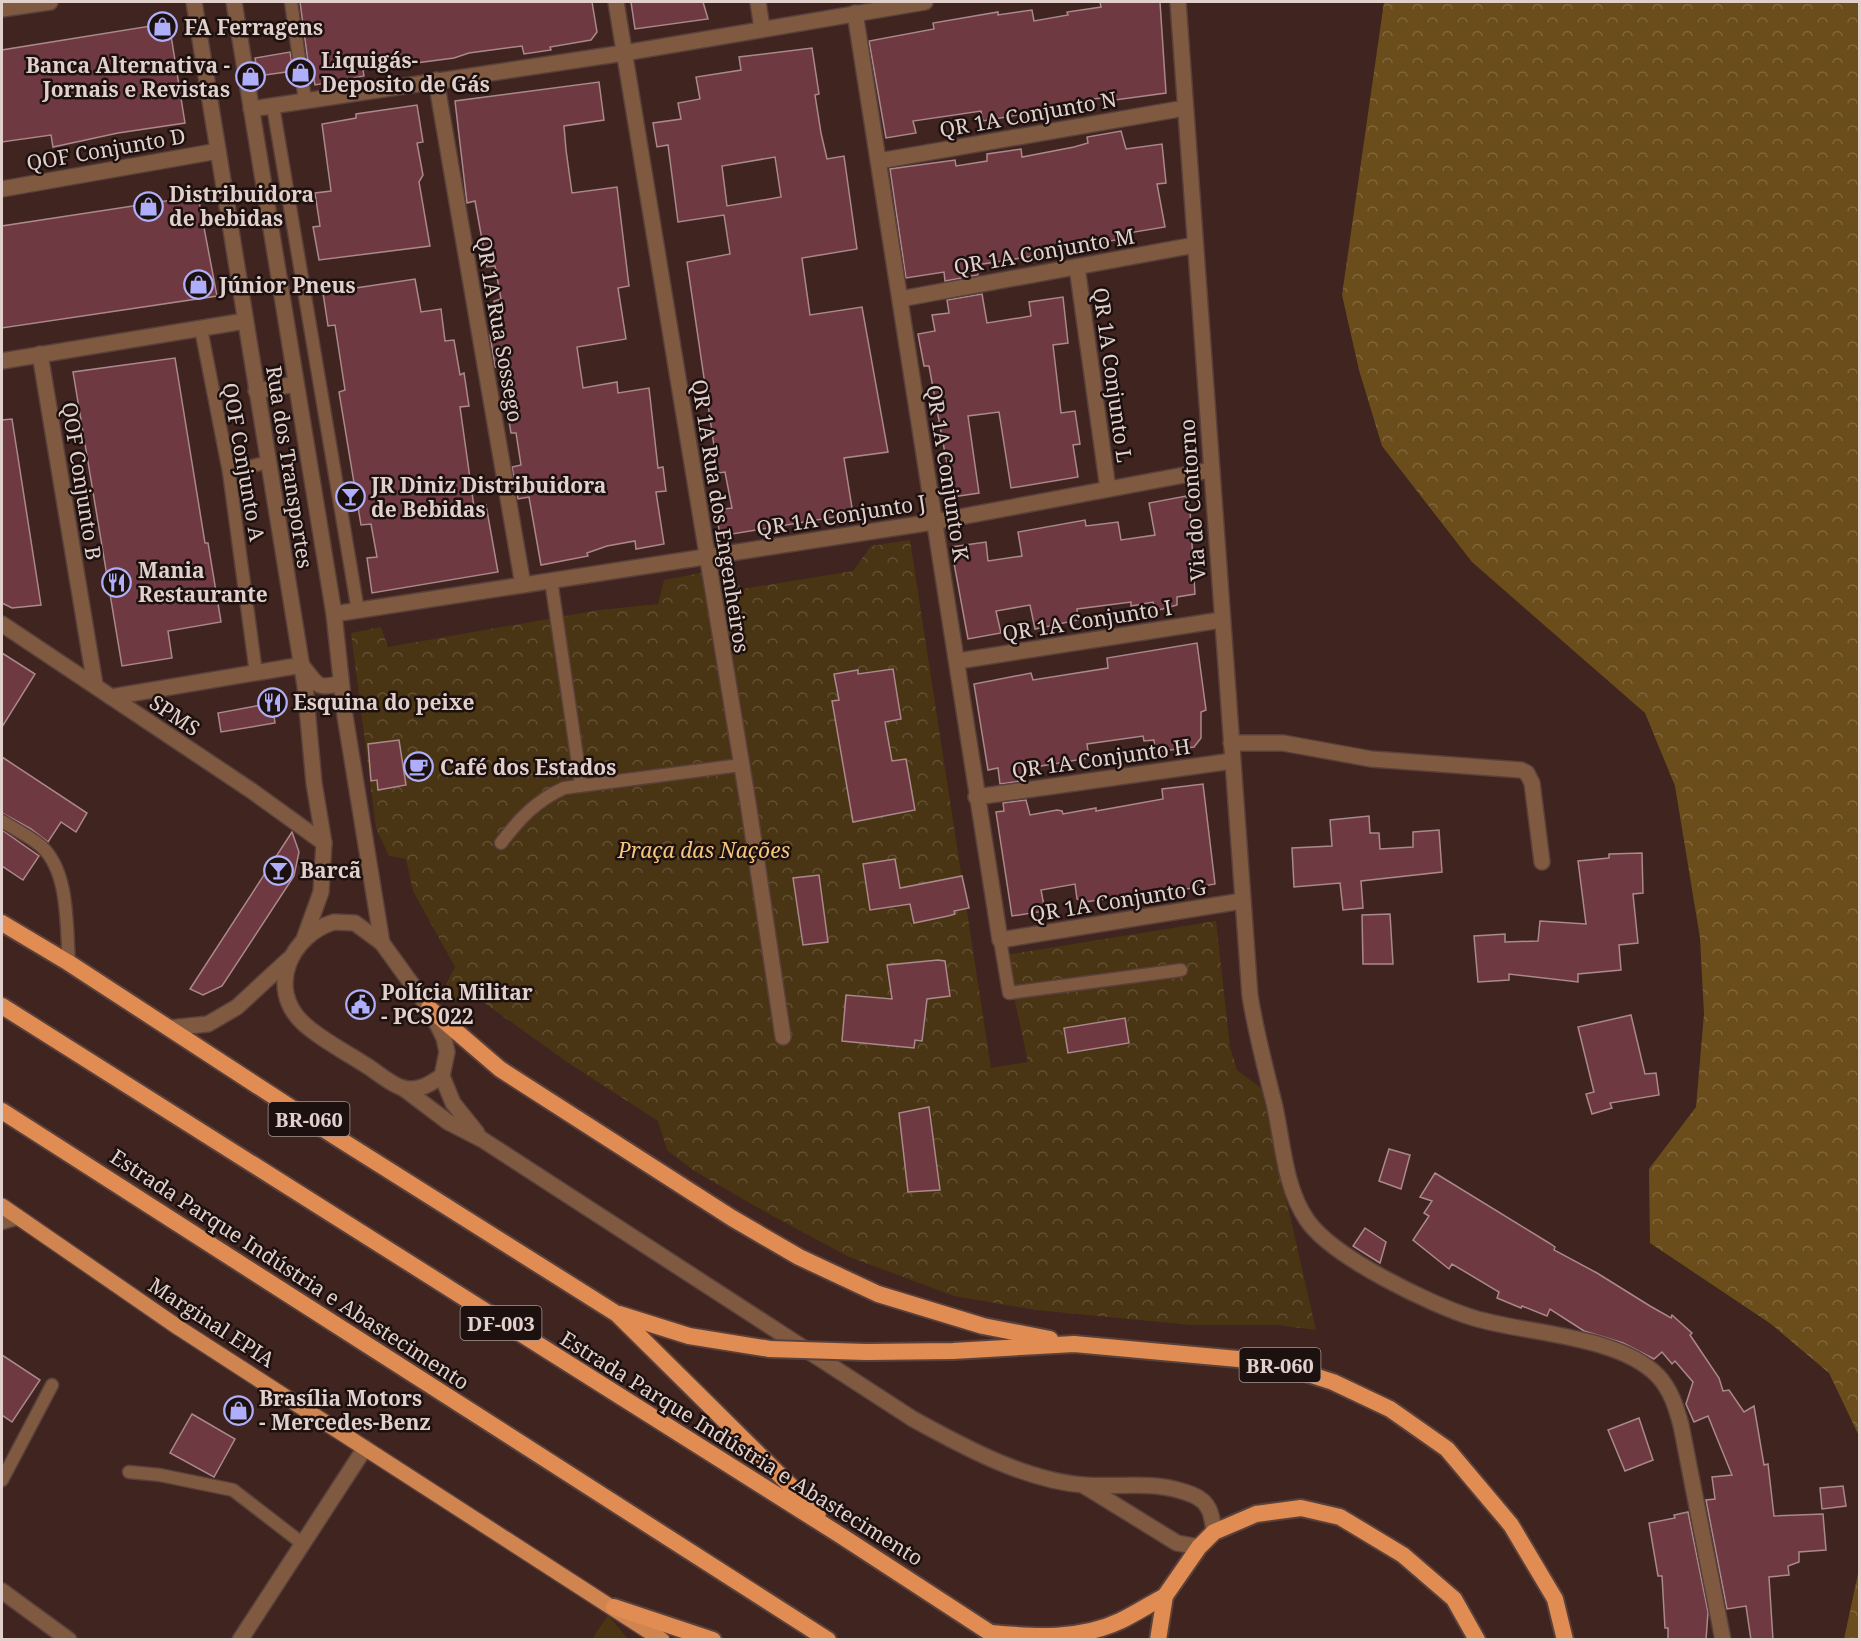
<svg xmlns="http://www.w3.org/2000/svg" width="1861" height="1641" font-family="'Noto Serif',serif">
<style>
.grass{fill:#493413}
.forest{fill:url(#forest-crowns)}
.park{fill:url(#park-crowns)}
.building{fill:#6f3942;stroke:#aa888c;stroke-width:1.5;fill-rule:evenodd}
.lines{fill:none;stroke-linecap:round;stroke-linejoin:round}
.service-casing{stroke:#59403b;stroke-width:15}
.minor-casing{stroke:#59403b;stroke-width:18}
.tertiary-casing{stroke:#59403b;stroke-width:18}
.primary-casing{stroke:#59403b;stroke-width:18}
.trunk-casing{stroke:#59403b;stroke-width:20}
.service{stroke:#7f5a41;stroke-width:12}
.minor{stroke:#7f5a41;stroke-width:15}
.tertiary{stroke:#7f5a41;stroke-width:15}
.primary{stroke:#d08450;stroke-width:15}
.trunk{stroke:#e08c52;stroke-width:16}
.trunk-bridge-casing{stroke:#59403b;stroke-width:20;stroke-linecap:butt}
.trunk-bridge{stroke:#e08c52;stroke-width:16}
.labels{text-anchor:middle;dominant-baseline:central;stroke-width:5;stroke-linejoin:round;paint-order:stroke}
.shield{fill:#1d110f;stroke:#a79793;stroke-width:1.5}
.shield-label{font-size:20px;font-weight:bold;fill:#e2d0cc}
.poi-label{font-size:21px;font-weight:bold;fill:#e2d0cc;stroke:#1d110f;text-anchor:start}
.street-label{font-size:21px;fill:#e2d0cc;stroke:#1d110f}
.park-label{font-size:21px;font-style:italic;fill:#f6c57c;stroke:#1d110f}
</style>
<defs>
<pattern id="forest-crowns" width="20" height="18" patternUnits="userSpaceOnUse" patternTransform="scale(1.5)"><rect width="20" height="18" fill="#6b4d1c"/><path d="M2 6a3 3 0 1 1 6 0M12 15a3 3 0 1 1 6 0" fill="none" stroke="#80663c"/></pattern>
<pattern id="park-crowns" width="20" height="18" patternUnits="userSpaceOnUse" patternTransform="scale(1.5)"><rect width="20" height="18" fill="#493413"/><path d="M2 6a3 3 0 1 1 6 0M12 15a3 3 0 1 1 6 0" fill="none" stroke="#635034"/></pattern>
</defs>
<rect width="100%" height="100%" fill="#3f241f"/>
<polygon class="grass" points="608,1615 628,1639 592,1639"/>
<g class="forest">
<polygon points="1384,2 1859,2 1859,1436 1829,1373 1771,1324 1650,1243 1649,1169 1696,1107 1704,1014 1700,938 1675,786 1645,713 1472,562 1382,446 1359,370 1342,295"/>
<polygon points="1859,1569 1859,1639 1844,1639"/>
</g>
<polygon class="park" points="910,540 991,1068 1028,1062 1005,955 1216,921 1230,1047 1237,1070 1261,1088 1316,1330 1278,1325 1190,1325 1036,1310 954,1296 847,1256 760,1209 693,1170 667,1150 658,1121 567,1062 476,997 453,1000 444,988 455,967 413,891 406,859 389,856 376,828 351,633 381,627 388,647 599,610 658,604 664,580 731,567 741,589 853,571 871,546"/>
<g class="building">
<polygon points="300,2 592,2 597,32 591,40 550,47 551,50 524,54 522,46 469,53 454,58 363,70 364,76 315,85 312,68 309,69"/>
<polygon points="631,2 703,2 708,19 635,29"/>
<polygon points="1100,2 1160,2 1166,93 1115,100 1114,97 1082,100 1082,104 983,121 981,111 913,121 916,133 886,138 869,41 934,29 933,23 998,12 998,15 1032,10 1034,21 1068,15 1067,12 1101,7"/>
<polygon points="169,23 185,123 118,133 53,147 51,135 2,142 2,50"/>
<path d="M812 48 819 94 815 95 821 133 827 159 844 156 857 249 802 258 810 315 862 307 888 452 844 458 853 514 720 536 716 510 732 508 725 472 718 473 687 262 730 254 724 215 678 222 668 145 657 147 653 123 681 119 678 103 700 99 696 77 741 70 739 57ZM775 157 781 197 727 206 722 166Z"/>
<polygon points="290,52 293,71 258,76 255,58"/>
<polygon points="599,82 604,120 564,126 566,150 572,193 617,187 629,286 618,288 626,339 577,347 583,388 617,382 618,393 649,388 658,468 663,467 666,491 656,492 664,544 636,549 635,541 607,546 587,553 588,556 541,565 529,497 518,499 512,467 521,465 516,433 511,433 502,380 498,367 495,367 490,335 499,329 494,301 501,299 495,266 487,267 475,201 467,203 455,101"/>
<polygon points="417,105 423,142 417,143 423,175 419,182 430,246 319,260 313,227 320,226 315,193 331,191 322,124 356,118 356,114"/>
<polygon points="1121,131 1126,149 1162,144 1166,183 1157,184 1165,227 1128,233 1129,238 1085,245 1085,248 977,265 978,275 945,281 944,272 906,278 890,169 955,160 956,166 987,161 987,154 1021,149 1022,157 1074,147 1088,143 1087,137"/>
<polygon points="198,196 217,296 2,328 2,226"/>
<polygon points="415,279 421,312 441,309 445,341 454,340 460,375 464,373 469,406 460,407 474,507 486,505 498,572 372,593 367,558 377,557 371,524 361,525 339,392 345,390 335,325 328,326 323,293"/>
<polygon points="982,294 987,323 1031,316 1029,302 1063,297 1068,343 1053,345 1061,413 1075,411 1080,444 1073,445 1078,477 1011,488 999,412 968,416 979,493 953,497 929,366 924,366 918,334 935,331 932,315 949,313 947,300"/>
<polygon points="175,358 205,543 208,543 221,622 168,631 172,658 122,666 73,372"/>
<polygon points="12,419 41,605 12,608 2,603 2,420"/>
<polygon points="1186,496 1190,510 1195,594 1177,597 1177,605 1155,611 1153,602 1131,606 1131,602 1077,609 1078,620 1035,629 1030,605 996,611 1001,633 968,639 951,547 986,542 988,561 1022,556 1018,532 1085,520 1086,526 1118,522 1121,540 1155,535 1149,503"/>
<polygon points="1197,643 1206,710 1201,712 1201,738 1194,747 1155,752 1154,740 1144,741 1143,736 1087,744 1089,758 1023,769 1022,781 1000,784 998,768 988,770 974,684 1031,673 1033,680 1108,668 1107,658"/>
<polygon points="2,653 35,674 2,727"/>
<polygon points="893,669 901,719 885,722 892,761 906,759 915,810 853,822 832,701 839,700 834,674 858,670 858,674"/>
<polygon points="272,703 275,723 221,732 218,713"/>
<polygon points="399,740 406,785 378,790 377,780 371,781 368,744"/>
<polygon points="2,757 87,813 76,832 61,822 48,842 31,829 2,813"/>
<polygon points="1203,784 1215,884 1175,891 1176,898 1145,902 1146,893 1085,902 1077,899 1075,884 1041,890 1045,911 1012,916 996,812 1004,811 1003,803 1026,800 1030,815 1057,810 1062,811 1063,814 1096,808 1096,811 1163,799 1162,789"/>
<polygon points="1369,816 1370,833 1379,833 1380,849 1413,847 1413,832 1439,830 1442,872 1361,881 1363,908 1343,910 1340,883 1294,887 1292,848 1332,846 1330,820"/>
<polygon points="2,830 39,856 23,880 2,866"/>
<polygon points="292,832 299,852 294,876 222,986 203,995 190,989"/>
<polygon points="1642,853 1643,893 1633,894 1638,943 1619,945 1621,970 1578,974 1578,982 1509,974 1509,980 1478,982 1474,936 1505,934 1505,942 1538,941 1540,921 1586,924 1578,861 1609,858 1609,854"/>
<polygon points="895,859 900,888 962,876 969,908 954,911 955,914 948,916 914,923 910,904 870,910 863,864"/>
<polygon points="819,875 828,942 803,945 793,878"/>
<polygon points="1390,914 1393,964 1363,964 1362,915"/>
<polygon points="938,960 945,961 950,996 927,999 922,1041 915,1040 914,1048 842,1041 846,995 892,999 887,965"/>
<polygon points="1631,1015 1645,1074 1656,1073 1659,1095 1610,1103 1612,1108 1592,1114 1586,1094 1594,1092 1578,1027"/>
<polygon points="1125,1018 1129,1043 1068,1053 1064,1028"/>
<polygon points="929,1107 940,1190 908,1192 899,1113"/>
<polygon points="1389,1149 1410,1155 1401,1189 1379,1181"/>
<polygon points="1435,1173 1549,1243 1555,1247 1554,1250 1597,1273 1650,1306 1671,1318 1672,1315 1692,1333 1690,1335 1719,1378 1723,1391 1729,1390 1744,1412 1754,1406 1764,1465 1768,1464 1774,1516 1823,1514 1826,1550 1799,1552 1799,1562 1788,1566 1789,1575 1769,1577 1773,1640 1751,1640 1746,1606 1727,1609 1706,1500 1715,1499 1712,1477 1732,1475 1708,1416 1694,1422 1686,1404 1693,1382 1675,1361 1672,1364 1662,1352 1654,1359 1623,1343 1584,1331 1550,1309 1547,1316 1522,1306 1521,1308 1497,1298 1499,1292 1452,1264 1449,1269 1413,1240 1429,1216 1424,1213 1432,1201 1420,1197"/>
<polygon points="1365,1228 1386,1242 1380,1263 1353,1246"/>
<polygon points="2,1355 40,1380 12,1422 2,1415"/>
<polygon points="192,1414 235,1439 214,1477 170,1453"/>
<polygon points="1639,1418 1653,1460 1625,1471 1608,1430"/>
<polygon points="1843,1486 1846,1506 1822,1509 1820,1488"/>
<polygon points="1688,1512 1708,1612 1706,1640 1668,1640 1668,1628 1665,1628 1662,1576 1658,1576 1649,1523 1675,1518 1674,1515"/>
</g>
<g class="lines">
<defs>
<g id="service">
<polyline points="291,2 305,100"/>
<polyline points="273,106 358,611"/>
<polyline points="201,329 229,472 256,673"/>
<polyline points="229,472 268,462"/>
<polyline points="551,580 581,784"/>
<path d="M2 821C14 829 30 836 41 846 70 872 66 928 69 963"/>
<path d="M501 843C520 818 536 801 564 788L741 765"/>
<polyline points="1000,940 1009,993 1181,970"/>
<polyline points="2,1223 17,1219"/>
<polyline points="129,1472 160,1475 233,1490 303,1544"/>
<polyline points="2,1480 52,1385"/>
</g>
<g id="minor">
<polyline points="616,2 749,809 783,1037"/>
<polyline points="758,2 762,28"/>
<path d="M1178 2 1250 996C1256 1033 1265 1067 1274 1103 1283 1141 1284 1187 1307 1220 1332 1257 1431 1305 1474 1318 1526 1334 1619 1335 1658 1376 1671 1390 1676 1407 1681 1425L1723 1640"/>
<polyline points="2,9 50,2"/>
<polyline points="855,13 1000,940 1242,901"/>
<polyline points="436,80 523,585"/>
<polyline points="251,109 624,53 925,2"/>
<polyline points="879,161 1185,108"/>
<polyline points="2,189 218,151"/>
<polyline points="1077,267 1108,489"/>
<polyline points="900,299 1195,245"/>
<polyline points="40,354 95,685"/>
<polyline points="2,361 245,321"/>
<polyline points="334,614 933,522 1211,470"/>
<polyline points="958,661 1221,620"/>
<polyline points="111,697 302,665"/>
<polyline points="1231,743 1283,743 1371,759 1521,770 1527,773 1532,783 1542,862"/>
<polyline points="976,797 1232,761"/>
</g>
<g id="tertiary">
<polyline points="194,2 305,686 314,783 324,843 321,892 304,939"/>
<polyline points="234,2 334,614 345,716 382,943"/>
<polyline points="256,391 296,384"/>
<polyline points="2,624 252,791 324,843"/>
<path d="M304 668C317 685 318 690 340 683"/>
<path d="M334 922 355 923 382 943 429 1008 444 1038 447 1052 442 1076C430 1084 418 1092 403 1088 391 1085 376 1071 364 1064 344 1051 320 1039 303 1023 266 988 291 935 334 922Z"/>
<polyline points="169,1028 208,1024 237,1007 289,959"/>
<polyline points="442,1076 453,1103 477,1133"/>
<path d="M403 1088 448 1122 483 1140 913 1419C962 1446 1026 1481 1084 1485 1122 1488 1155 1479 1193 1495 1210 1502 1212 1515 1214 1532"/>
<polyline points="1083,1485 1177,1543 1199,1547"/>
<polyline points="2,1591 69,1640"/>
<polyline points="240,1640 365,1448"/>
</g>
<polyline id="primary" points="2,1206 179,1328 662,1640"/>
<g id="trunk">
<polyline points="2,923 69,963 336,1137 617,1314 818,1513"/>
<polyline points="2,1006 840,1535 1001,1640"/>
<polyline points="429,1008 500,1069 732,1218 799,1257 878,1294 983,1326 1050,1339"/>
<polyline points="2,1111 828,1640"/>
<polyline points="619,1314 689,1336 770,1349"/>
<polyline points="866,1352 953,1351 1074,1344 1271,1362 1333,1382 1390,1409 1447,1449 1511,1525 1555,1599 1565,1640"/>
<polyline points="614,1607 713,1640"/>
<path d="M991 1633C1034 1637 1080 1640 1120 1621 1135 1614 1150 1604 1165 1596"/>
<polyline points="1158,1640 1165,1596 1199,1547 1214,1532 1256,1514 1301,1508 1340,1517 1403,1555 1454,1599 1477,1640"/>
</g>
</defs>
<use href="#service" class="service-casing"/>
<use href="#minor" class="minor-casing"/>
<use href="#tertiary" class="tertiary-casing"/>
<use href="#primary" class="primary-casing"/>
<use href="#trunk" class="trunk-casing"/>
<use href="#service" class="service"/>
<use href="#minor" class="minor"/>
<use href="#tertiary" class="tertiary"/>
<use href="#primary" class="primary"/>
<use href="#trunk" class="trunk"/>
<defs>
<polyline id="trunk-bridge" points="770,1349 866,1352"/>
</defs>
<use href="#trunk-bridge" class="trunk-bridge-casing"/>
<use href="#trunk-bridge" class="trunk-bridge"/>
</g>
<defs>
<symbol id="shop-ring" viewBox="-11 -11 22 22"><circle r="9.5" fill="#1d110f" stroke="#aeaefb" stroke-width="1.5"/><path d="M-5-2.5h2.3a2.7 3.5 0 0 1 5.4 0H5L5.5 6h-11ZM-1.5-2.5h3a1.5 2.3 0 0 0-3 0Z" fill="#aeaefb"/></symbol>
<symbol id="bar-ring" viewBox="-11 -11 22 22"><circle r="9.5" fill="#1d110f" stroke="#aeaefb" stroke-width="1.5"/><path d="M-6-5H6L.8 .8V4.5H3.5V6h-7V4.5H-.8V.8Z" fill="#aeaefb"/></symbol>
<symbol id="restaurant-ring" viewBox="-11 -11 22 22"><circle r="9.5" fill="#1d110f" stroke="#aeaefb" stroke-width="1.5"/><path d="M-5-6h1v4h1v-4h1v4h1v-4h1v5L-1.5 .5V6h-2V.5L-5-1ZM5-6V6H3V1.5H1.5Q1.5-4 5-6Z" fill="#aeaefb"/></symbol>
<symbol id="cafe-ring" viewBox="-11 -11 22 22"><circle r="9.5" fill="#1d110f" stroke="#aeaefb" stroke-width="1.5"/><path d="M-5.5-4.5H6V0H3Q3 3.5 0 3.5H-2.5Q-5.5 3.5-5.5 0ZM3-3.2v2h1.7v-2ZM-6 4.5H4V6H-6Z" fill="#aeaefb"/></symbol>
<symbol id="civic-ring" viewBox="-11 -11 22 22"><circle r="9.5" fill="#1d110f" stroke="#aeaefb" stroke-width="1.5"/><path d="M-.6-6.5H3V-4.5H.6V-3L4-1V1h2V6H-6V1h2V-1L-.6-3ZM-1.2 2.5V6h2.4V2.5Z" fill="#aeaefb"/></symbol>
</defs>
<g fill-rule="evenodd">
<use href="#shop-ring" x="146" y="10" width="33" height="33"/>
<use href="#shop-ring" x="284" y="56" width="33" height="33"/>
<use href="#shop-ring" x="234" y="60" width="33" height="33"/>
<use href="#shop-ring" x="132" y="190" width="33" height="33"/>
<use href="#shop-ring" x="182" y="268" width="33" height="33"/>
<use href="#bar-ring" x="334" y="480" width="33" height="33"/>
<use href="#restaurant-ring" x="100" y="566" width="33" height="33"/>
<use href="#restaurant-ring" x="256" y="686" width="33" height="33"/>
<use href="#cafe-ring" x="402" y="750" width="33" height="33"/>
<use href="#bar-ring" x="262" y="854" width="33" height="33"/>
<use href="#civic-ring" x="344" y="988" width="33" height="33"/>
<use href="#shop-ring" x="222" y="1394" width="33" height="33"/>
</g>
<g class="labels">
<g class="shield">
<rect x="268.5" y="1102" width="81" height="34" rx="4.5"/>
<rect x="460.5" y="1306" width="81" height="34" rx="4.5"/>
<rect x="1239.5" y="1348" width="81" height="34" rx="4.5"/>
</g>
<g class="shield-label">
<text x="309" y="1119">BR-060</text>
<text x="501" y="1323">DF-003</text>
<text x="1280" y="1365">BR-060</text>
</g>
<g class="poi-label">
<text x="184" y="27">FA Ferragens</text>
<text x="321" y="60">Liquigás-<tspan x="321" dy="24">Deposito de Gás</tspan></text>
<text x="230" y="65" text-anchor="end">Banca Alternativa -<tspan x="230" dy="24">Jornais e Revistas</tspan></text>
<text x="169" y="194">Distribuidora<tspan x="169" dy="24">de bebidas</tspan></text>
<text x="219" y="285">Júnior Pneus</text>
<text x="371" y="485">JR Diniz Distribuidora<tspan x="371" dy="24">de Bebidas</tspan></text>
<text x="138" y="570">Mania<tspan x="138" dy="24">Restaurante</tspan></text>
<text x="293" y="702">Esquina do peixe</text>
<text x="440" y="767">Café dos Estados</text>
<text x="300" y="870">Barcã</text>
<text x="381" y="992">Polícia Militar<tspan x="381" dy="24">- PCS 022</tspan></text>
<text x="259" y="1398">Brasília Motors<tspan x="259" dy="24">- Mercedes-Benz</tspan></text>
</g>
<g class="street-label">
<text transform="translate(1028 114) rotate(-10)">QR 1A Conjunto N</text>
<text transform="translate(106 149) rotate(-10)">QOF Conjunto D</text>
<text transform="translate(1044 251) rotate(-10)">QR 1A Conjunto M</text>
<text transform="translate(500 329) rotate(80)">QR 1A Rua Sossego</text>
<text transform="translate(1113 375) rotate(82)">QR 1A Conjunto L</text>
<text transform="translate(244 462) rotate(80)">QOF Conjunto A</text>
<text transform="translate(290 467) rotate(81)">Rua dos Transportes</text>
<text transform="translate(948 473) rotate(81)">QR 1A Conjunto K</text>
<text transform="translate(82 481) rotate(81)">QOF Conjunto B</text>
<text transform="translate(1192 500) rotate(-94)">Via do Contorno</text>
<text transform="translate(841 515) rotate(-9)">QR 1A Conjunto J</text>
<text transform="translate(721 516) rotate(81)">QR 1A Rua dos Engenheiros</text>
<text transform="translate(1087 620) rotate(-9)">QR 1A Conjunto I</text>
<text transform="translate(175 715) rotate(34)">SPMS</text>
<text transform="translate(1101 758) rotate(-8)">QR 1A Conjunto H</text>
<text transform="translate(1118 900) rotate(-9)">QR 1A Conjunto G</text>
<text transform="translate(290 1269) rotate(33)">Estrada Parque Indústria e Abastecimento</text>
<text transform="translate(212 1322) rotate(33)">Marginal EPIA</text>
<text transform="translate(742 1448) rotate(32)">Estrada Parque Indústria e Abastecimento</text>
</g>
<g class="park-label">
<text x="704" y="850">Praça das Nações</text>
</g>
</g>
<rect width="1861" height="1641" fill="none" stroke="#e2d0cc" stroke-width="6"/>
</svg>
